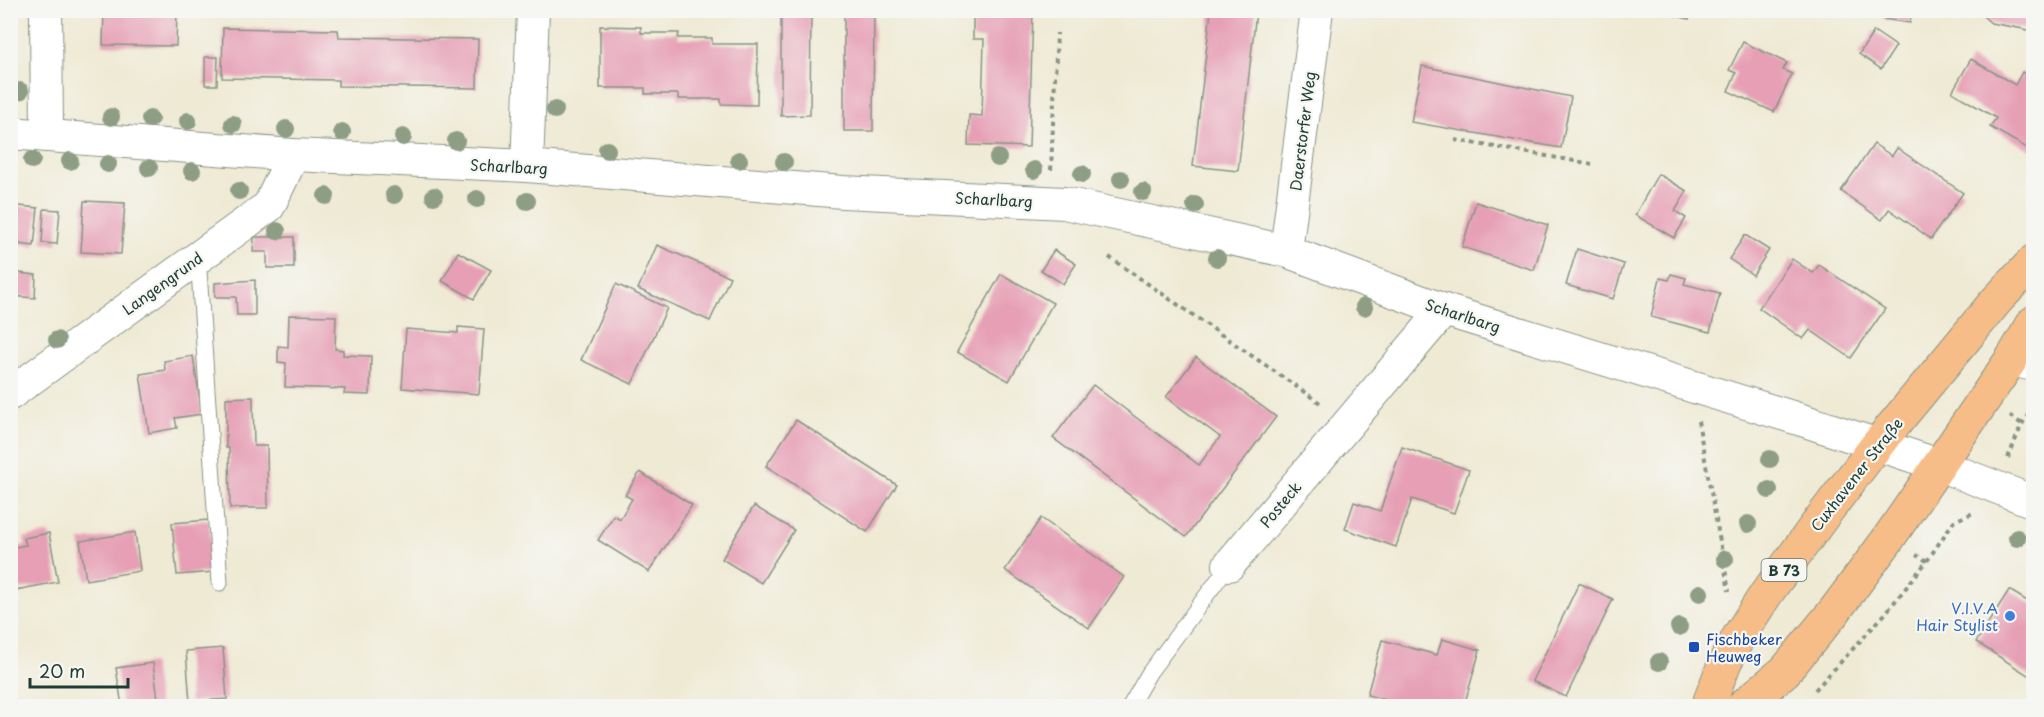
<svg xmlns="http://www.w3.org/2000/svg" width="2044" height="717" font-family="'Playpen Sans',sans-serif">
<style>
.building{fill:#e69fb5}
.lines{fill:none;stroke-linecap:round;stroke-linejoin:round}
.lane-casing{stroke:#879484;stroke-width:17}
.street-casing{stroke:#879484;stroke-width:34}
.primary-casing{stroke:#879484;stroke-width:35}
.path{stroke:#879484;stroke-width:4;stroke-dasharray:4.5 4.5;stroke-linecap:butt}
.lane{stroke:#fff;stroke-width:15}
.street{stroke:#fff;stroke-width:32}
.primary{stroke:#f7bd88;stroke-width:33}
.tree{fill:#8e9e85}
.shop-dot{fill:#3f7fe0;stroke:#f6f6f2;stroke-width:2}
.transit-dot{fill:#1a4fb4;stroke:#f6f6f2;stroke-width:2}
.labels{text-anchor:middle;dominant-baseline:central;stroke-width:4.5;stroke-linejoin:round;paint-order:stroke}
.shield{fill:#f6f6f2;stroke:#60746d;stroke-width:1.5}
.shield-label{font-size:14px;font-weight:bold;fill:#1f3d34}
.street-label{font-size:15px;fill:#1f3d34;stroke:#f6f6f2}
.shop-label{font-size:15px;fill:#366cbe;stroke:#f6f6f2;text-anchor:end}
.transit-label{font-size:15px;fill:#164399;stroke:#f6f6f2;text-anchor:start}
</style>
<rect width="100%" height="100%" fill="#f6f6f2"/>
<filter id="ink" filterUnits="userSpaceOnUse"><feTurbulence type="fractalNoise" baseFrequency=".0167" numOctaves="2"/><feDisplacementMap in="SourceGraphic" scale="12" xChannelSelector="R" yChannelSelector="G"/><feConvolveMatrix kernelMatrix="1 2 1 2 8 2 1 2 1" color-interpolation-filters="sRGB"/></filter>
<filter id="wash" filterUnits="userSpaceOnUse"><feTurbulence type="fractalNoise" baseFrequency=".008" numOctaves="4" result="noise"/><feDisplacementMap in="SourceGraphic" scale="24" xChannelSelector="R" yChannelSelector="G"/><feGaussianBlur stdDeviation="1.35" result="paint"/><feColorMatrix in="noise" values="0 0 0 0 0 0 0 0 0 0 0 0 0 0 0 0 0 1.4 0 .05"/><feComposite in="paint" operator="in"/></filter>
<g filter="url(#wash)">
<rect width="100%" height="100%" fill="#efead4"/>
<g id="blocks">
<g class="building">
<polygon points="104,10 177,10 176,46 103,45"/>
<polygon points="781,10 811,10 810,115 781,116"/>
<polygon points="844,10 874,10 873,131 844,131"/>
<polygon points="985,10 1033,10 1029,147 968,145 969,115 982,116 984,39 973,39 973,16 985,16"/>
<polygon points="1211,10 1256,12 1238,171 1193,166"/>
<polygon points="1652,10 1690,10 1689,19"/>
<polygon points="1884,10 1912,10 1910,23 1883,19"/>
<polygon points="1976,10 2032,10 2034,31 1991,23"/>
<polygon points="600,26 641,27 641,33 679,33 678,38 712,38 712,44 758,44 757,105 721,104 721,99 678,99 678,94 645,94 645,88 600,88"/>
<polygon points="223,28 338,30 339,37 478,39 477,88 338,86 338,80 222,78"/>
<polygon points="1874,31 1896,46 1881,69 1859,54"/>
<polygon points="1743,42 1787,63 1783,70 1792,74 1774,112 1728,91 1736,73 1729,70"/>
<polygon points="205,57 218,57 217,85 205,85"/>
<polygon points="1971,59 2015,85 2022,72 2034,79 2034,152 1990,127 1996,118 1952,92"/>
<polygon points="1422,66 1571,97 1561,148 1411,122"/>
<polygon points="1874,144 1892,156 1897,148 1963,193 1931,239 1889,209 1882,220 1841,191"/>
<polygon points="1658,174 1687,191 1675,211 1686,218 1674,238 1635,215"/>
<polygon points="84,201 125,203 121,254 81,252"/>
<polygon points="1476,202 1548,225 1534,270 1462,247"/>
<polygon points="10,205 38,208 34,246 10,243"/>
<polygon points="44,209 60,210 57,244 42,243"/>
<polygon points="1745,235 1769,250 1753,275 1729,259"/>
<polygon points="254,237 294,237 294,268 267,268 267,252 253,252"/>
<polygon points="657,245 730,277 710,321 638,289"/>
<polygon points="1577,249 1624,264 1613,299 1566,285"/>
<polygon points="1054,250 1076,264 1063,284 1041,270"/>
<polygon points="458,252 491,270 474,299 442,281"/>
<polygon points="1792,259 1813,273 1819,265 1885,309 1851,358 1810,330 1803,339 1759,308"/>
<polygon points="10,272 36,275 35,298 10,296"/>
<polygon points="1001,274 1053,303 1009,381 957,352"/>
<polygon points="1671,274 1686,278 1684,284 1720,293 1710,332 1651,317 1660,278 1669,280"/>
<polygon points="255,280 255,315 237,315 236,297 215,297 215,283"/>
<polygon points="616,284 667,308 632,384 581,360"/>
<polygon points="289,315 336,316 335,349 343,350 343,355 371,356 370,395 344,394 345,389 285,387 286,363 278,362 278,346 288,347"/>
<polygon points="458,327 484,329 479,394 402,388 406,329 458,333"/>
<polygon points="193,356 202,414 175,418 177,428 149,433 140,374 165,370 164,361"/>
<polygon points="1196,357 1276,417 1186,537 1053,438 1093,385 1199,465 1220,437 1166,397"/>
<polygon points="253,397 254,446 267,446 268,508 230,508 229,448 226,448 226,398"/>
<polygon points="796,420 897,485 867,532 766,466"/>
<polygon points="1402,447 1469,470 1454,513 1412,499 1396,547 1345,529 1354,502 1380,511"/>
<polygon points="640,472 692,505 649,572 598,540 614,515 620,519 632,499 625,495"/>
<polygon points="754,506 794,530 761,583 722,559"/>
<polygon points="1041,518 1124,577 1089,628 1005,570"/>
<polygon points="209,520 214,572 177,575 172,523"/>
<polygon points="135,532 140,571 86,580 80,541"/>
<polygon points="49,533 58,582 10,591 10,548 26,545 24,538"/>
<polygon points="1579,583 1613,599 1566,697 1532,681"/>
<polygon points="2009,590 2034,605 2034,679 1976,642"/>
<polygon points="1442,639 1480,650 1464,706 1410,706 1367,695 1382,640 1437,655"/>
<polygon points="223,648 227,699 190,702 186,651"/>
<polygon points="153,663 159,706 122,706 116,668"/>
</g>
</g>
</g>
<g filter="url(#ink)">
<use href="#blocks" fill-opacity="0" stroke="#879484" stroke-width="1.5"/>
<g class="lines">
<defs>
<g id="lane">
<polyline points="198,256 220,583"/>
<polyline points="1130,706 1149,673 1229,565"/>
</g>
<g id="street">
<polyline points="46,10 47,136"/>
<polyline points="10,133 293,155 527,166 843,192 1064,203 1286,251 1444,310 1805,421 1939,465 2034,502"/>
<polyline points="527,166 533,10"/>
<polyline points="1286,251 1317,10"/>
<polyline points="2011,360 2034,365"/>
<polyline points="10,394 269,206 293,155"/>
<polyline points="1229,565 1444,310"/>
</g>
<g id="primary">
<polyline points="1708,706 1725,662 1739,636 1766,594 1826,512 1877,445 1996,301 2034,261"/>
<polyline points="1743,706 1785,671 1833,613 1886,542 1939,465 2011,360 2034,322"/>
</g>
</defs>
<use href="#lane" class="lane-casing"/>
<use href="#street" class="street-casing"/>
<use href="#primary" class="primary-casing"/>
<g class="path">
<polyline points="1455,140 1592,164"/>
<polyline points="1051,170 1057,33"/>
<polyline points="1109,257 1323,405"/>
<polyline points="2010,416 2022,424"/>
<polyline points="1698,421 1729,591"/>
<polyline points="2008,458 2022,424 2034,406"/>
<polyline points="1927,561 1954,521 1973,513"/>
<polyline points="1815,690 1885,614 1927,561 1916,555"/>
</g>
<use href="#lane" class="lane"/>
<use href="#street" class="street"/>
<use href="#primary" class="primary"/>
</g>
<g class="tree">
<circle cx="20" cy="91" r="9"/>
<circle cx="555" cy="110" r="9"/>
<circle cx="111" cy="117" r="9"/>
<circle cx="150" cy="119" r="9"/>
<circle cx="188" cy="121" r="9"/>
<circle cx="233" cy="124" r="9"/>
<circle cx="286" cy="129" r="9"/>
<circle cx="342" cy="132" r="9"/>
<circle cx="403" cy="137" r="9"/>
<circle cx="456" cy="141" r="9"/>
<circle cx="607" cy="150" r="9"/>
<circle cx="998" cy="158" r="9"/>
<circle cx="32" cy="160" r="9"/>
<circle cx="739" cy="160" r="9"/>
<circle cx="70" cy="161" r="9"/>
<circle cx="784" cy="162" r="9"/>
<circle cx="108" cy="164" r="9"/>
<circle cx="149" cy="168" r="9"/>
<circle cx="1034" cy="170" r="9"/>
<circle cx="192" cy="171" r="9"/>
<circle cx="1082" cy="174" r="9"/>
<circle cx="1121" cy="179" r="9"/>
<circle cx="239" cy="191" r="9"/>
<circle cx="1143" cy="192" r="9"/>
<circle cx="394" cy="195" r="9"/>
<circle cx="326" cy="196" r="9"/>
<circle cx="434" cy="196" r="9"/>
<circle cx="477" cy="199" r="9"/>
<circle cx="527" cy="201" r="9"/>
<circle cx="1195" cy="205" r="9"/>
<circle cx="277" cy="231" r="9"/>
<circle cx="1217" cy="258" r="9"/>
<circle cx="1364" cy="307" r="9"/>
<circle cx="57" cy="340" r="9"/>
<circle cx="1770" cy="459" r="9"/>
<circle cx="1769" cy="490" r="9"/>
<circle cx="1748" cy="524" r="9"/>
<circle cx="2017" cy="538" r="9"/>
<circle cx="1725" cy="559" r="9"/>
<circle cx="1700" cy="593" r="9"/>
<circle cx="1679" cy="627" r="9"/>
<circle cx="1659" cy="662" r="9"/>
</g>
</g>
<circle class="shop-dot" cx="2010" cy="616" r="6"/>
<rect class="transit-dot" x="1688" y="641" width="12" height="12" rx="3"/>
<g class="labels">
<rect class="shield" x="1761.5" y="559" width="45" height="22" rx="4.5"/>
<g class="shield-label">
<text x="1784" y="570">B 73</text>
</g>
<g class="street-label">
<text transform="translate(1302 131) rotate(-83)">Daerstorfer Weg</text>
<text transform="translate(509 166) rotate(3)">Scharlbarg</text>
<text transform="translate(994 199) rotate(3)">Scharlbarg</text>
<text transform="translate(162 283) rotate(-36)">Langengrund</text>
<text transform="translate(1463 315) rotate(18)">Scharlbarg</text>
<text transform="translate(1856 474) rotate(-52)">Cuxhavener Straße</text>
<text transform="translate(1280 504) rotate(-50)">Posteck</text>
</g>
<g class="shop-label">
<text x="1998" y="607">V.I.V.A<tspan x="1998" dy="17">Hair Stylist</tspan></text>
</g>
<g class="transit-label">
<text x="1706" y="638">Fischbeker<tspan x="1706" dy="17">Heuweg</tspan></text>
</g>
</g>
<rect width="2044" height="717" fill="none" stroke="#f6f6f2" stroke-width="36"/>
<path d="M30 678v9h98v-9" fill="none" stroke="#1f3d34" stroke-width="3"/>
<text x="39" y="678" font-size="18" fill="#1f3d34" stroke="#f6f6f2" stroke-width="4.5" paint-order="stroke">20 m</text>
</svg>
